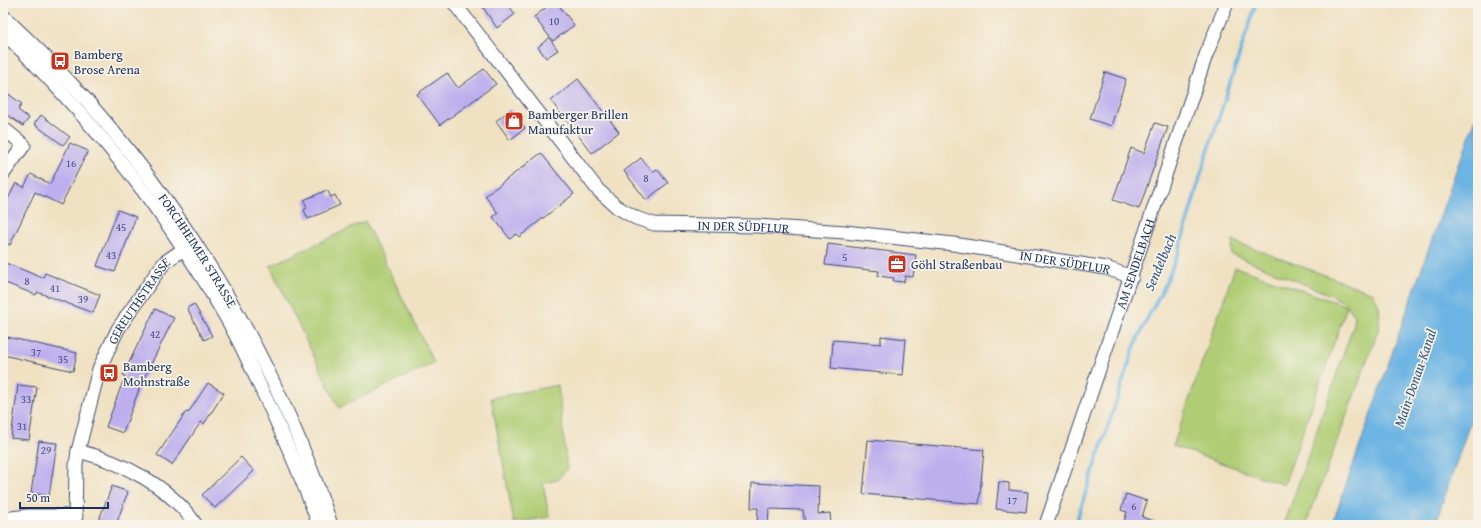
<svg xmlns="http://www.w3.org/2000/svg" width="1481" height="528" font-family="'Gentium Book Plus',serif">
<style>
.green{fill:#b0cd74;stroke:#667e69}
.water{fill:#6cb4e3;stroke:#4472a0}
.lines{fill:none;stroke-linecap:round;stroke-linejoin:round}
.stream{stroke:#6cb4e3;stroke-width:3.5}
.building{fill:#bdafee}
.minor-casing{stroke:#3b4a6d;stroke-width:15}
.minor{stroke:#fff;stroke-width:13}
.labels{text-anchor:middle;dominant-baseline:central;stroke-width:3.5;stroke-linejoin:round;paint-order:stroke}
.number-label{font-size:11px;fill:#444f82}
.poi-label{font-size:13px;fill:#1b2f5e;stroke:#f7f3e8;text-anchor:start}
.street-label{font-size:13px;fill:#1b2f5e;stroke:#f7f3e8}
.water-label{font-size:14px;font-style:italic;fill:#335786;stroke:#f7f3e8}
</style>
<rect width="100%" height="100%" fill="#f7f3e8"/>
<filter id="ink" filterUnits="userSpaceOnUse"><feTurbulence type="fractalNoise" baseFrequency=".025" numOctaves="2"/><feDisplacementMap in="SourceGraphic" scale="8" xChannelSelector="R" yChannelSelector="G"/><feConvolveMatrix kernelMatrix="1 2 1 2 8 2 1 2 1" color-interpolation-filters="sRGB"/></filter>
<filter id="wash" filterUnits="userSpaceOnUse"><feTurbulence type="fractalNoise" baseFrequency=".012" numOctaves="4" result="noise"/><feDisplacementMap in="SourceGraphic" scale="16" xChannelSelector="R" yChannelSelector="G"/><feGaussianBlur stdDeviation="0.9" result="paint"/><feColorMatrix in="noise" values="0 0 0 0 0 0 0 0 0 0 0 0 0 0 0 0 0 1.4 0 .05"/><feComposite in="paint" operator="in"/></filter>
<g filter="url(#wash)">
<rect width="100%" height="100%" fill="#f0e1c2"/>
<g class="green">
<polygon points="365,221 434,363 339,408 270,266"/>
<path d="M1233 241 1373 293C1381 306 1380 313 1379 328L1306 525H1284L1354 324 1355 316 1346 304 1333 296 1231 254Z"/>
<polygon points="1235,267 1347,306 1284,485 1173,446"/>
<polygon points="558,385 567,469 557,480 543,483 549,517 514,523 491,398"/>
</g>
<polygon class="water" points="1478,112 1478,399 1435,525 1332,525 1459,162 1463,154"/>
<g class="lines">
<polyline class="stream" points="1075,525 1135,345 1147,319 1163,289 1178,254 1203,167 1256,3"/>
</g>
<g id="blocks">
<g class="building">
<polygon points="480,3 507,3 515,14 497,28"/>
<polygon points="552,3 557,3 574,25 553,41 534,17"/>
<polygon points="549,38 558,50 546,58 538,47"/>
<polygon points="484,69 496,84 440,125 417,94 447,73 458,88"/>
<polygon points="1105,72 1126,79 1111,126 1090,119"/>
<polygon points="578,79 619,132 592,153 551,101"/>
<polygon points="3,90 22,104 18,110 29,118 23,126 3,112"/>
<polygon points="511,109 525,128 510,140 496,121"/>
<polygon points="41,115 70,137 63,145 34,124"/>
<polygon points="1155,123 1168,127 1139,209 1113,200 1131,148 1144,153"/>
<polygon points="70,143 88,151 61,205 35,192 10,245 3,242 3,209 16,183 24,187 31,174 50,184"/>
<polygon points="541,153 574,194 519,237 516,234 510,239 493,217 498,213 485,196"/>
<polygon points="641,158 652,172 657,169 668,183 646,200 624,171"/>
<polygon points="327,190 331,197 335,195 340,205 308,219 304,210 307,208 304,200"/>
<polygon points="118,210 136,217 115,272 97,266"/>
<polygon points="828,244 916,255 913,277 905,276 904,282 893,281 894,278 878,276 879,271 825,265"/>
<polygon points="3,262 43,278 45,273 100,295 93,313 37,292 36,295 3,282"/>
<polygon points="194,304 212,336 204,340 187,308"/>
<polygon points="155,309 174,318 141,384 123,433 106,427 125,376 123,375"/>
<polygon points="3,336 77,353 73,371 3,355"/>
<polygon points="881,336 906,339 903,375 831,368 833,340 881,344"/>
<polygon points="208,383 224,393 204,424 201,422 172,465 157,455 186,412 188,413"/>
<polygon points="18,385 37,387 29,440 11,438"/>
<polygon points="868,440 984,450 979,504 863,494"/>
<polygon points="39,441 57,443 49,496 31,493"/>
<polygon points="241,457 254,471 215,508 202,495"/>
<polygon points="999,482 1009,483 1009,490 1028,492 1026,512 996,509"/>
<polygon points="752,483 819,486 818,514 830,513 831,525 805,525 803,510 769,509 768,525 757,525 758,508 751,508"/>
<polygon points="112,486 128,492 124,502 116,525 97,525"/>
<polygon points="1126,494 1147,501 1142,517 1162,524 1162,525 1123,525 1127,512 1121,510"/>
</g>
</g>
</g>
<g filter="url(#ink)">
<use href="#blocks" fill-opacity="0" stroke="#3b4a6d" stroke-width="1"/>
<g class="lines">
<defs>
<g id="minor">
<path id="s1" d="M454 3 598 190 617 207 636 218 654 224 757 226 845 232 953 244 1106 268 1132 277"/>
<path id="s2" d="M3 16C33 44 62 73 89 103 196 225 280 371 331 525"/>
<path d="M3 32C90 116 167 213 227 319 239 340 249 362 259 384 281 430 302 477 319 525"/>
<polyline points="3,128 24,145 3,174"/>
<path d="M78 451C122 462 170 486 196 525"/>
<polyline points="3,519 28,516 76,516"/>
<path id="s3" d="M75 525 76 465 78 451 99 369 118 329 158 271 165 262 184 249"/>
<path id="s4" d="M1046 525 1206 55 1227 3"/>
</g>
</defs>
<use href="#minor" class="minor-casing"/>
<use href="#minor" class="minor"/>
</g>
</g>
<defs>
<symbol id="bus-square" viewBox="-11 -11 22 22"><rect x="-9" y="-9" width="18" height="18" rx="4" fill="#c8321e" stroke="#f7f3e8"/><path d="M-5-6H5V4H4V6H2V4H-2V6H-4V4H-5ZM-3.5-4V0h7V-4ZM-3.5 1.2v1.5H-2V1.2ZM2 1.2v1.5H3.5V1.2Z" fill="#fff"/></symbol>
<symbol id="shop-square" viewBox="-11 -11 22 22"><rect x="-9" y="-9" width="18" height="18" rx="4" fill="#c8321e" stroke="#f7f3e8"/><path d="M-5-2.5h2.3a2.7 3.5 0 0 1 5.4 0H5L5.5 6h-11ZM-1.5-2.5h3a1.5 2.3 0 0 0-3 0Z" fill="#fff"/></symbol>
<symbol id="office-square" viewBox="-11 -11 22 22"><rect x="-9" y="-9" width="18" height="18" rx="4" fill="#c8321e" stroke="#f7f3e8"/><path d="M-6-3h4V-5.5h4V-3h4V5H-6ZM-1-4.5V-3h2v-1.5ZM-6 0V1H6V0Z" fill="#fff"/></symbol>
</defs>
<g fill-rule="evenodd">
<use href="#bus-square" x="49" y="50" width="22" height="22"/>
<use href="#shop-square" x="503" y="110" width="22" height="22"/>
<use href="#office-square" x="886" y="253" width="22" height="22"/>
<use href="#bus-square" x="98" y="362" width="22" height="22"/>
</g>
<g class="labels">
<g class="number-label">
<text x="554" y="21">10</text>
<text x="71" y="163">16</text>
<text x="646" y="178">8</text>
<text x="121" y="227">45</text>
<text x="111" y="255">43</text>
<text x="845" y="257">5</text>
<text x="27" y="281">8</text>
<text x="55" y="288">41</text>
<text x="83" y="299">39</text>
<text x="155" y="334">42</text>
<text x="36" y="352">37</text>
<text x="63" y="359">35</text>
<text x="26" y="399">33</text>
<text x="22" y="426">31</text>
<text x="46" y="450">29</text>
<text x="1012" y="500">17</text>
<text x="1134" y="506">6</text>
</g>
<g class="poi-label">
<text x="74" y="54">Bamberg<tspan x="74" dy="15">Brose Arena</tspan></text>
<text x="528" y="114">Bamberger Brillen<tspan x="528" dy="15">Manufaktur</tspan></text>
<text x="911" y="264">Göhl Straßenbau</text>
<text x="123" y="366">Bamberg<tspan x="123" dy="15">Mohnstraße</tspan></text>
</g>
<g class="street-label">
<text stroke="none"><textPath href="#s1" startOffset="392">IN DER SÜDFLUR</textPath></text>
<text stroke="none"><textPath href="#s2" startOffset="306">FORCHHEIMER STRASSE</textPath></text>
<text stroke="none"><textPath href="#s1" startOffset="716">IN DER SÜDFLUR</textPath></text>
<text stroke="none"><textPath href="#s4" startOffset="276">AM SENDELBACH</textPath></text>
<text stroke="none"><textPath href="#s3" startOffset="238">GEREUTHSTRASSE</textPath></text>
</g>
<g class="water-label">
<text transform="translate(1160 262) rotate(-67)">Sendelbach</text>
<text transform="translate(1415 378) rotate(-71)">Main-Donau-Kanal</text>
</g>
</g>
<rect width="1481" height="528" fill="none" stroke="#f7f3e8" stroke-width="16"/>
<path d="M20 502v6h88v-6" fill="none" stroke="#1b2f5e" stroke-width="2"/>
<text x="26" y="502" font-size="12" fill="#1b2f5e" stroke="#f7f3e8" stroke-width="3" paint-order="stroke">50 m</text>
</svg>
